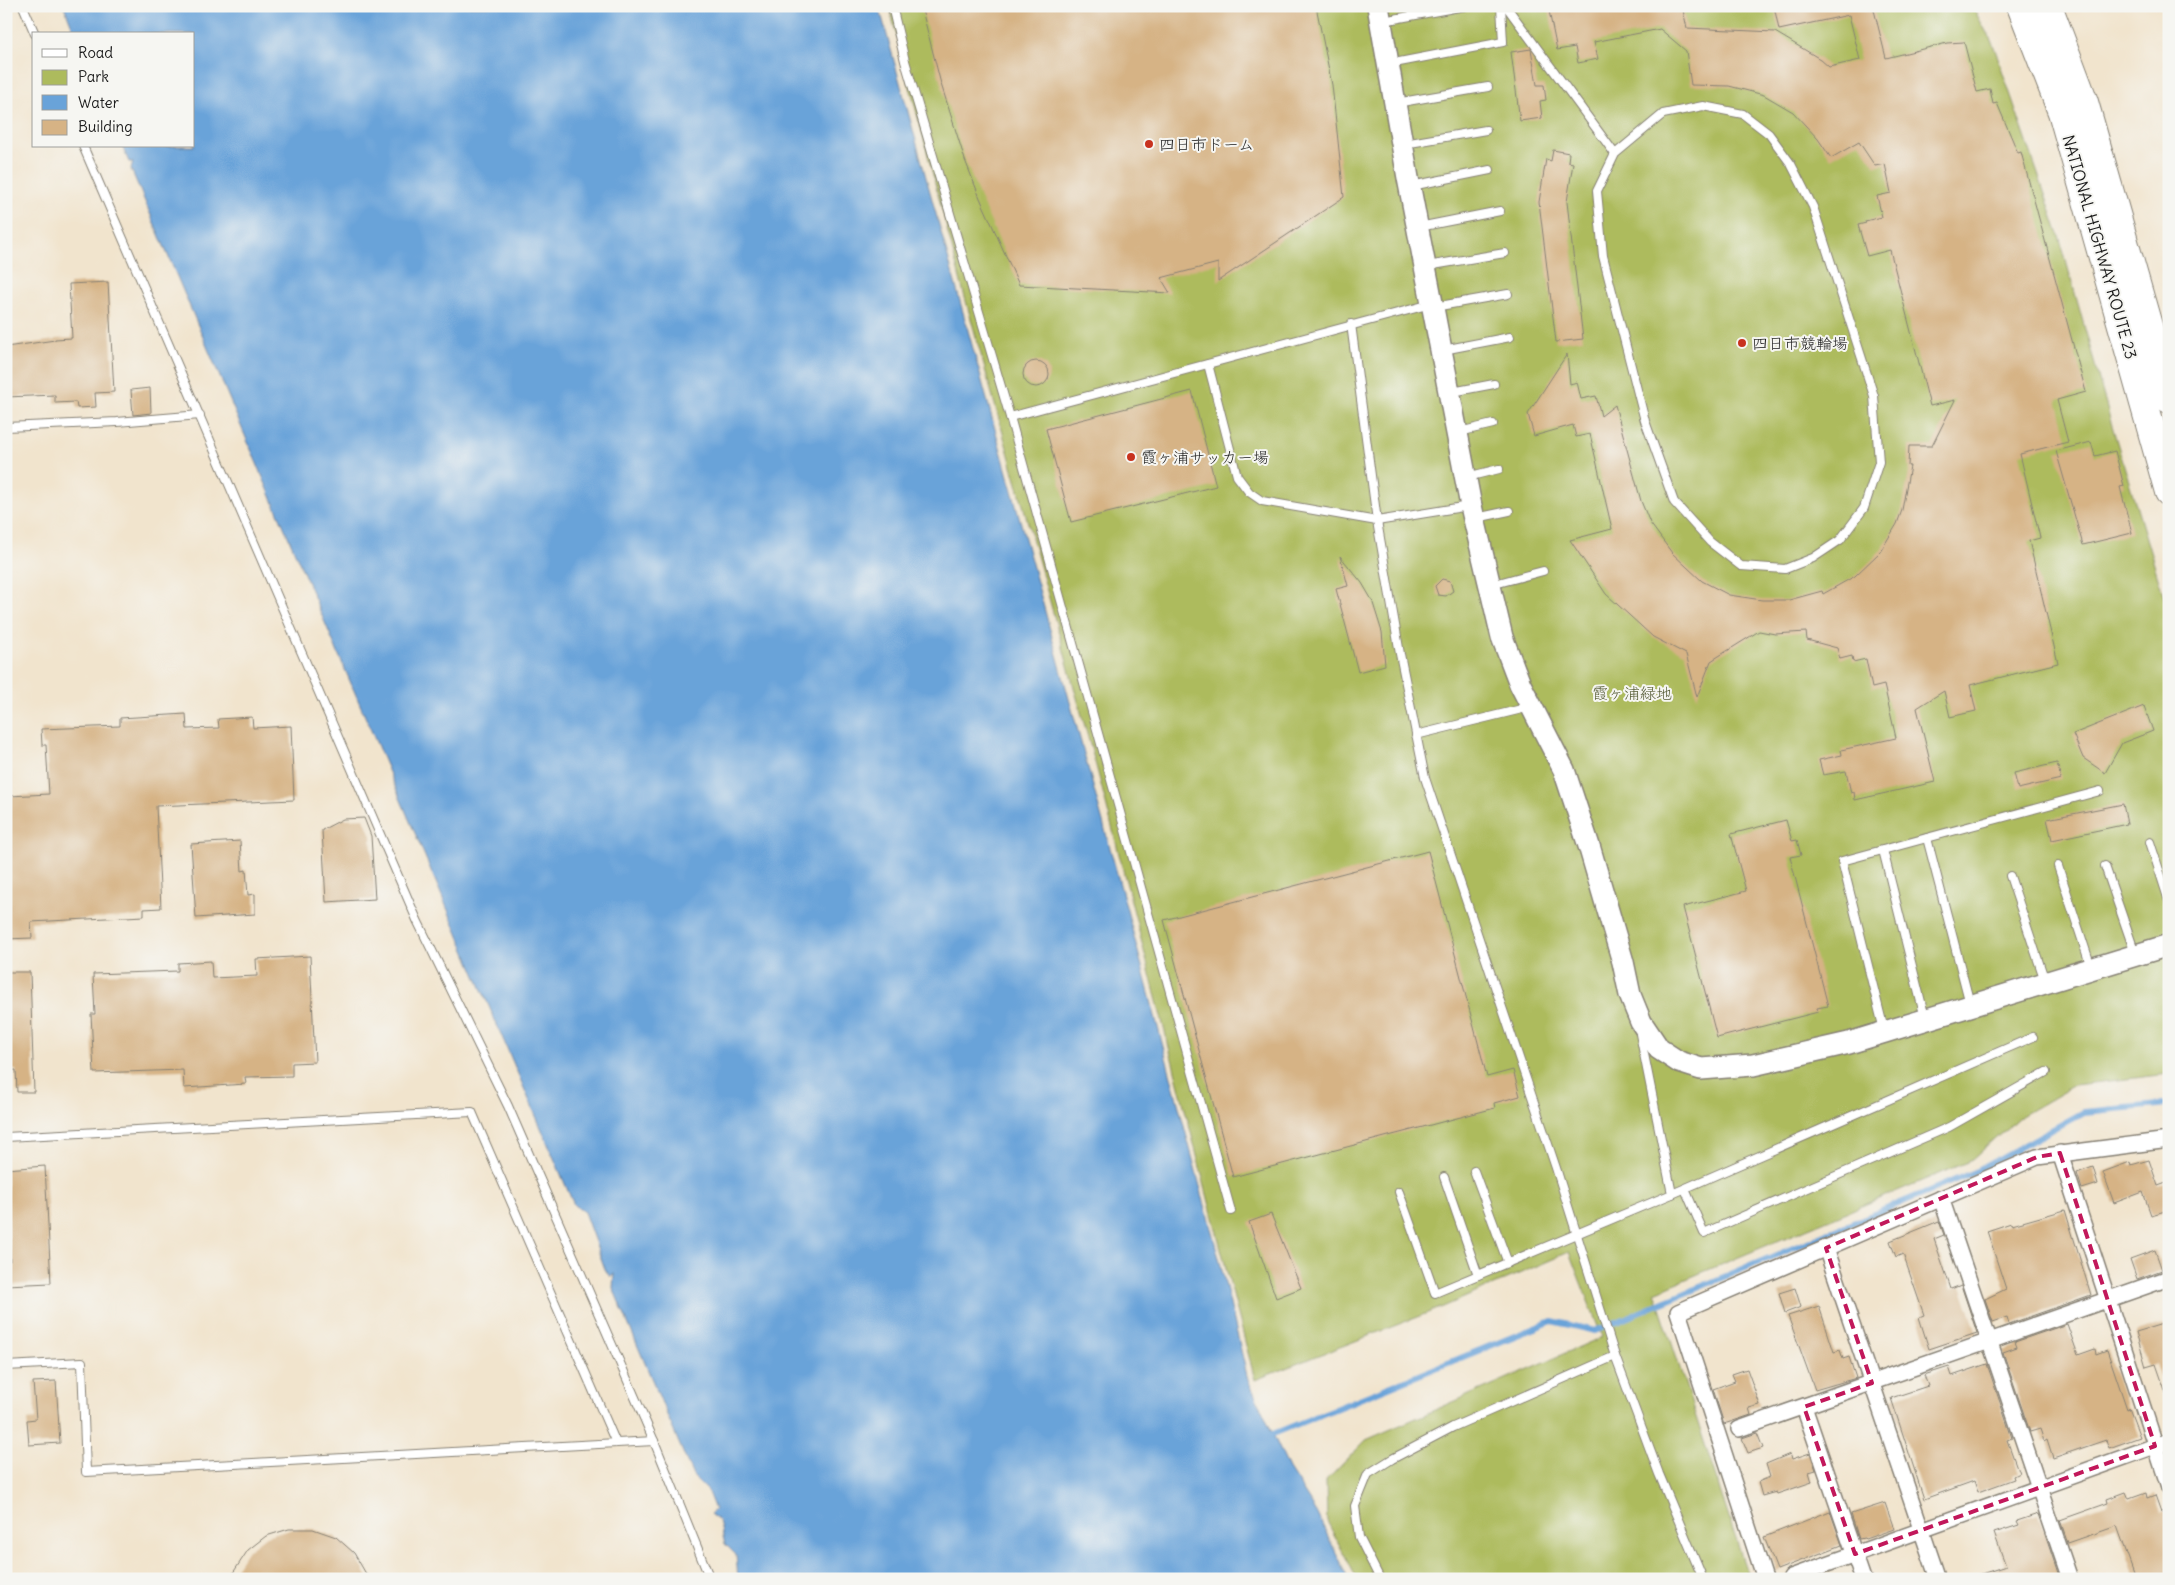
<svg xmlns="http://www.w3.org/2000/svg" width="2175" height="1585" font-family="Delius,'Klee One',sans-serif">
<style>
.green{fill:#adbb5d;stroke:#646c3c}
.water{fill:#69a3d9;stroke:#42607a}
.lines{fill:none;stroke-linecap:round;stroke-linejoin:round}
.stream{stroke:#69a3d9;stroke-width:6}
.building{fill:#d6b385}
.lane-casing{stroke:#868074;stroke-width:10}
.street-casing{stroke:#868074;stroke-width:18}
.secondary-casing{stroke:#868074;stroke-width:24}
.highway-casing{stroke:#868074;stroke-width:30}
.lane{stroke:#fff;stroke-width:8}
.street{stroke:#fff;stroke-width:15}
.secondary{stroke:#fff;stroke-width:21}
.highway{stroke:#fff;stroke-width:28}
.marked{fill:none;stroke:#c2185b;stroke-width:4;stroke-dasharray:10 6;stroke-linejoin:round}
.poi-dot{fill:#c8321e;stroke:#f6f6f2;stroke-width:2}
.labels{text-anchor:middle;dominant-baseline:central;stroke-width:4;stroke-linejoin:round;paint-order:stroke}
.poi-label{font-size:16px;fill:#1c1c1c;stroke:#f6f6f2;text-anchor:start}
.street-label{font-size:16px;fill:#1c1c1c;stroke:#f6f6f2}
.park-label{font-size:16px;fill:#565c36;stroke:#f6f6f2}
</style>
<rect width="100%" height="100%" fill="#f6f6f2"/>
<filter id="ink" filterUnits="userSpaceOnUse"><feTurbulence type="fractalNoise" baseFrequency=".02" numOctaves="2"/><feDisplacementMap in="SourceGraphic" scale="10" xChannelSelector="R" yChannelSelector="G"/><feConvolveMatrix kernelMatrix="1 2 1 2 8 2 1 2 1" color-interpolation-filters="sRGB"/></filter>
<filter id="wash" filterUnits="userSpaceOnUse"><feTurbulence type="fractalNoise" baseFrequency=".0096" numOctaves="4" result="noise"/><feDisplacementMap in="SourceGraphic" scale="20" xChannelSelector="R" yChannelSelector="G"/><feGaussianBlur stdDeviation="1.12" result="paint"/><feColorMatrix in="noise" values="0 0 0 0 0 0 0 0 0 0 0 0 0 0 0 0 0 1.4 0 .05"/><feComposite in="paint" operator="in"/></filter>
<g filter="url(#wash)">
<rect width="100%" height="100%" fill="#f1e4cd"/>
<polygon class="green" points="889,6 1972,6 1993,44 2058,232 2110,419 2169,614 2169,1074 2075,1085 2018,1118 1972,1160 1655,1292 1749,1579 1357,1579 1327,1521 1326,1481 1366,1440 1602,1337 1569,1252 1443,1307 1255,1380 1098,773 964,294"/>
<polygon class="water" points="64,6 879,6 1127,910 1221,1266 1248,1380 1289,1469 1313,1506 1349,1579 738,1579 736,1555 725,1544 719,1521 710,1514 715,1510 708,1492 693,1476 613,1288 614,1273 610,1277 605,1269 584,1212 574,1205 149,211 131,169 133,162 129,162 122,146 194,146 194,34 75,34"/>
<g class="lines">
<polyline class="stream" points="1273,1434 1552,1321 1595,1331 1979,1170 2084,1112 2169,1104"/>
</g>
<g id="blocks">
<g class="building">
<polygon points="921,6 1316,6 1332,85 1344,197 1218,281 1218,263 1161,278 1170,293 1019,285 980,198 965,160 941,84"/>
<polygon points="1548,6 1682,6 1687,28 1775,32 1820,59 1829,67 1860,60 1849,15 1779,30 1774,6 1873,6 1886,58 1947,43 1964,42 1977,92 1990,89 1993,104 1997,103 2018,153 2021,152 2086,392 2057,400 2068,442 2020,454 2040,538 2029,541 2058,663 1970,685 1976,711 1950,717 1944,691 1917,708 1935,782 1855,800 1854,792 1851,793 1846,771 1823,775 1819,760 1842,755 1841,750 1896,738 1884,685 1872,688 1866,659 1853,662 1852,656 1840,659 1837,648 1807,640 1806,632 1775,634 1759,631 1711,661 1697,697 1686,654 1653,637 1606,594 1570,540 1612,529 1590,434 1576,437 1573,425 1534,436 1528,414 1567,354 1570,384 1577,382 1581,399 1596,396 1601,416 1615,405 1641,501 1650,523 1672,553 1702,581 1729,595 1762,600 1789,600 1822,591 1823,594 1855,576 1880,552 1897,524 1902,510 1910,466 1908,466 1909,446 1932,446 1955,400 1930,406 1890,250 1867,256 1858,225 1866,223 1865,221 1882,217 1877,196 1891,193 1885,164 1875,166 1859,142 1831,158 1818,139 1793,112 1764,95 1729,86 1691,85 1686,51 1660,29 1594,42 1598,59 1578,63 1575,47 1557,50"/>
<polygon points="1531,49 1537,85 1544,85 1546,100 1540,101 1542,118 1520,121 1511,52"/>
<polygon points="1553,150 1569,153 1568,162 1573,163 1567,202 1583,339 1556,342 1539,202 1546,159 1551,161"/>
<polygon points="108,282 114,392 95,393 96,407 77,408 76,402 55,403 55,395 6,397 6,347 55,340 55,339 72,338 69,284"/>
<circle cx="1036" cy="374" r="13"/>
<polygon points="150,388 151,413 133,415 131,390"/>
<polygon points="1192,391 1216,486 1071,522 1046,429"/>
<polygon points="2091,442 2095,456 2115,451 2124,486 2120,487 2132,533 2083,545 2056,451"/>
<polygon points="1340,556 1362,583 1372,600 1382,632 1385,665 1358,672 1336,589 1348,586"/>
<polygon points="1442,579 1450,581 1453,591 1446,596 1438,595 1435,586"/>
<polygon points="2144,706 2153,731 2122,743 2105,773 2083,758 2073,734"/>
<polygon points="186,714 187,729 219,728 218,719 252,717 253,728 291,726 294,800 156,806 161,908 144,909 144,916 31,922 32,938 6,939 6,840 9,840 7,809 9,809 9,796 49,794 46,745 42,745 41,729 120,726 120,718"/>
<polygon points="2057,763 2061,779 2018,789 2014,773"/>
<polygon points="2123,804 2127,824 2052,840 2047,819"/>
<polygon points="364,818 371,836 375,899 326,902 322,830 343,819"/>
<polygon points="1786,820 1792,841 1797,840 1801,855 1790,857 1828,1006 1817,1008 1818,1012 1717,1038 1683,907 1746,891 1731,834"/>
<polygon points="240,841 242,871 246,870 248,895 255,894 255,914 196,918 191,844"/>
<polygon points="1428,851 1487,1077 1513,1070 1520,1096 1494,1103 1495,1108 1233,1177 1164,920"/>
<polygon points="310,956 315,1062 292,1063 292,1076 245,1077 246,1084 184,1088 183,1070 94,1073 91,1014 95,1014 93,974 178,971 178,963 211,961 212,978 257,976 256,959"/>
<polygon points="6,972 30,972 34,1092 17,1092 16,1070 6,1071"/>
<polygon points="2149,1160 2158,1186 2169,1182 2169,1210 2151,1215 2143,1192 2114,1203 2103,1172 2130,1162 2131,1165"/>
<polygon points="45,1166 51,1283 6,1285 6,1261 10,1261 6,1169"/>
<polygon points="2093,1167 2098,1184 2082,1189 2077,1173"/>
<polygon points="2065,1210 2091,1295 2009,1324 2007,1317 1993,1322 1985,1299 2006,1289 1987,1231 2011,1223 2012,1225"/>
<polygon points="1271,1214 1301,1288 1276,1298 1249,1222"/>
<polygon points="1939,1221 1944,1235 1934,1239 1951,1289 1961,1285 1977,1333 1929,1349 1919,1317 1924,1315 1903,1254 1896,1257 1890,1241"/>
<polygon points="2155,1250 2162,1270 2137,1279 2130,1259"/>
<polygon points="1795,1288 1801,1307 1785,1313 1779,1293"/>
<polygon points="1819,1306 1834,1352 1840,1350 1843,1359 1849,1357 1856,1378 1815,1390 1788,1316"/>
<polygon points="2169,1322 2169,1393 2166,1393 2156,1364 2146,1367 2136,1332"/>
<polygon points="2067,1324 2078,1355 2095,1349 2096,1354 2107,1350 2127,1409 2129,1408 2140,1437 2109,1448 2106,1440 2053,1458 2047,1439 2044,1441 2040,1429 2030,1432 2003,1352 2017,1347 2015,1342"/>
<polygon points="1987,1364 2012,1438 2007,1440 2019,1473 2013,1476 2014,1479 1978,1492 1974,1481 1924,1499 1891,1398 1928,1386 1924,1375 1949,1367 1952,1376"/>
<polygon points="1747,1369 1760,1405 1749,1408 1751,1415 1724,1424 1713,1389 1735,1381 1732,1374"/>
<polygon points="56,1381 60,1443 29,1445 27,1420 36,1419 33,1382"/>
<polygon points="1757,1433 1763,1448 1748,1453 1742,1438"/>
<polygon points="1810,1453 1816,1470 1809,1472 1812,1482 1777,1494 1776,1492 1762,1496 1758,1482 1770,1477 1766,1464 1790,1454 1792,1459"/>
<polygon points="2126,1492 2129,1499 2146,1493 2147,1498 2155,1495 2161,1512 2166,1511 2169,1520 2169,1579 2136,1579 2117,1526 2068,1543 2060,1520 2108,1503 2107,1499"/>
<polygon points="1885,1503 1894,1529 1865,1539 1864,1538 1859,1539 1851,1514"/>
<polygon points="1830,1511 1842,1545 1777,1570 1764,1537"/>
<polygon points="2038,1514 2060,1579 1976,1579 1975,1576 2006,1566 1994,1533 2019,1525 2017,1521"/>
<polygon points="289,1529 313,1529 336,1537 354,1553 369,1579 229,1579 248,1550 266,1536"/>
</g>
</g>
</g>
<g filter="url(#ink)">
<use href="#blocks" fill-opacity="0" stroke="#868074" stroke-width="1"/>
<g class="lines">
<defs>
<g id="lane">
<polyline points="23,6 35,34"/>
<polyline points="892,6 905,61 1010,417 1231,1211"/>
<polyline points="1506,6 1615,154 1597,191 1603,256 1645,421 1674,502 1710,542 1741,566 1785,569 1813,558 1840,540 1864,508 1879,462 1874,396 1813,207 1791,164 1769,134 1743,114 1703,106 1663,114 1615,154"/>
<polyline points="1383,21 1465,6"/>
<polyline points="1389,64 1503,42 1501,6"/>
<polyline points="1396,103 1488,87"/>
<polyline points="1404,144 1486,130"/>
<polyline points="83,146 417,920 508,1106 654,1441 710,1579"/>
<polyline points="1411,186 1490,170"/>
<polyline points="1419,227 1500,211"/>
<polyline points="1427,266 1505,253"/>
<polyline points="1434,307 1508,294"/>
<polyline points="1351,324 1377,521 1400,654 1425,778 1556,1168 1615,1356 1659,1474 1703,1579"/>
<polyline points="1443,350 1510,337"/>
<polyline points="1208,364 1237,476 1249,492 1262,501 1377,521 1469,506"/>
<polyline points="1452,392 1494,384"/>
<polyline points="1010,417 1431,304"/>
<polyline points="6,427 117,422 200,415"/>
<polyline points="1459,432 1493,424"/>
<polyline points="1467,477 1499,469"/>
<polyline points="1476,518 1509,511"/>
<polyline points="1491,585 1543,571"/>
<polyline points="1416,735 1530,707"/>
<polyline points="1927,838 1970,1004"/>
<polyline points="2150,842 2169,901"/>
<polyline points="1883,850 1925,1018"/>
<polyline points="2058,866 2091,967"/>
<polyline points="2105,866 2135,953"/>
<polyline points="2010,876 2045,981"/>
<polyline points="1884,1030 1842,861 2100,791"/>
<polyline points="6,1137 472,1112 616,1443"/>
<polyline points="1474,1171 1508,1263"/>
<polyline points="1444,1177 1478,1275"/>
<polyline points="1685,1189 1704,1233 1949,1127 2046,1072"/>
<polyline points="1399,1192 1435,1293 1672,1194 1640,1034"/>
<polyline points="1672,1194 2033,1037"/>
<polyline points="6,1366 82,1362 86,1472 654,1441"/>
<polyline points="1380,1579 1359,1537 1355,1506 1368,1474 1392,1459 1453,1427 1615,1356"/>
</g>
<g id="street">
<polyline points="2060,1153 2169,1487"/>
<polyline points="1941,1198 2070,1579"/>
<polyline points="1826,1248 1938,1579"/>
<polyline points="1804,1407 1863,1579"/>
<polyline points="1739,1429 2169,1278"/>
<polyline points="1791,1577 2169,1441"/>
<polyline points="1765,1579 1678,1312 2037,1157 2169,1140"/>
</g>
<polyline id="secondary" points="1378,6 1408,178 1471,506 1502,637 1520,684 1564,770 1590,849 1623,962 1630,995 1641,1022 1659,1049 1679,1062 1701,1069 1753,1065 1849,1043 2169,945"/>
<g id="highway">
<polyline points="2021,6 2062,112 2169,492"/>
<polyline points="2048,6 2084,102 2169,399"/>
</g>
</defs>
<use href="#lane" class="lane-casing"/>
<use href="#street" class="street-casing"/>
<use href="#secondary" class="secondary-casing"/>
<use href="#highway" class="highway-casing"/>
<use href="#lane" class="lane"/>
<use href="#street" class="street"/>
<use href="#secondary" class="secondary"/>
<use href="#highway" class="highway"/>
</g>
</g>
<path class="marked" d="M2060 1153 2155 1446 1855 1554 1804 1407 1872 1383 1826 1248 2037 1157Z"/>
<g class="poi-dot">
<circle cx="1149" cy="144" r="5"/>
<circle cx="1742" cy="343" r="5"/>
<circle cx="1131" cy="457" r="5"/>
</g>
<g class="labels">
<g class="poi-label">
<text x="1159" y="144">四日市ドーム</text>
<text x="1752" y="343">四日市競輪場</text>
<text x="1141" y="457">霞ヶ浦サッカー場</text>
</g>
<g class="street-label">
<text transform="translate(2100 247) rotate(74)">NATIONAL HIGHWAY ROUTE 23</text>
</g>
<g class="park-label">
<text x="1632" y="693">霞ヶ浦緑地</text>
</g>
</g>
<rect width="2175" height="1585" fill="none" stroke="#f6f6f2" stroke-width="25"/>
<rect x="32" y="32" width="162" height="115" fill="#f6f6f2" stroke="#9f9f9c"/>
<rect x="42" y="49" width="25" height="8" fill="#ffffff" stroke="#9f9f9c"/>
<text x="78" y="58" font-size="15" fill="#1c1c1c">Road</text>
<rect x="42" y="70" width="25" height="15" fill="#adbb5d" stroke="#9f9f9c"/>
<text x="78" y="82" font-size="15" fill="#1c1c1c">Park</text>
<rect x="42" y="95" width="25" height="15" fill="#69a3d9" stroke="#9f9f9c"/>
<text x="78" y="108" font-size="15" fill="#1c1c1c">Water</text>
<rect x="42" y="120" width="25" height="15" fill="#d6b385" stroke="#9f9f9c"/>
<text x="78" y="132" font-size="15" fill="#1c1c1c">Building</text>
</svg>
